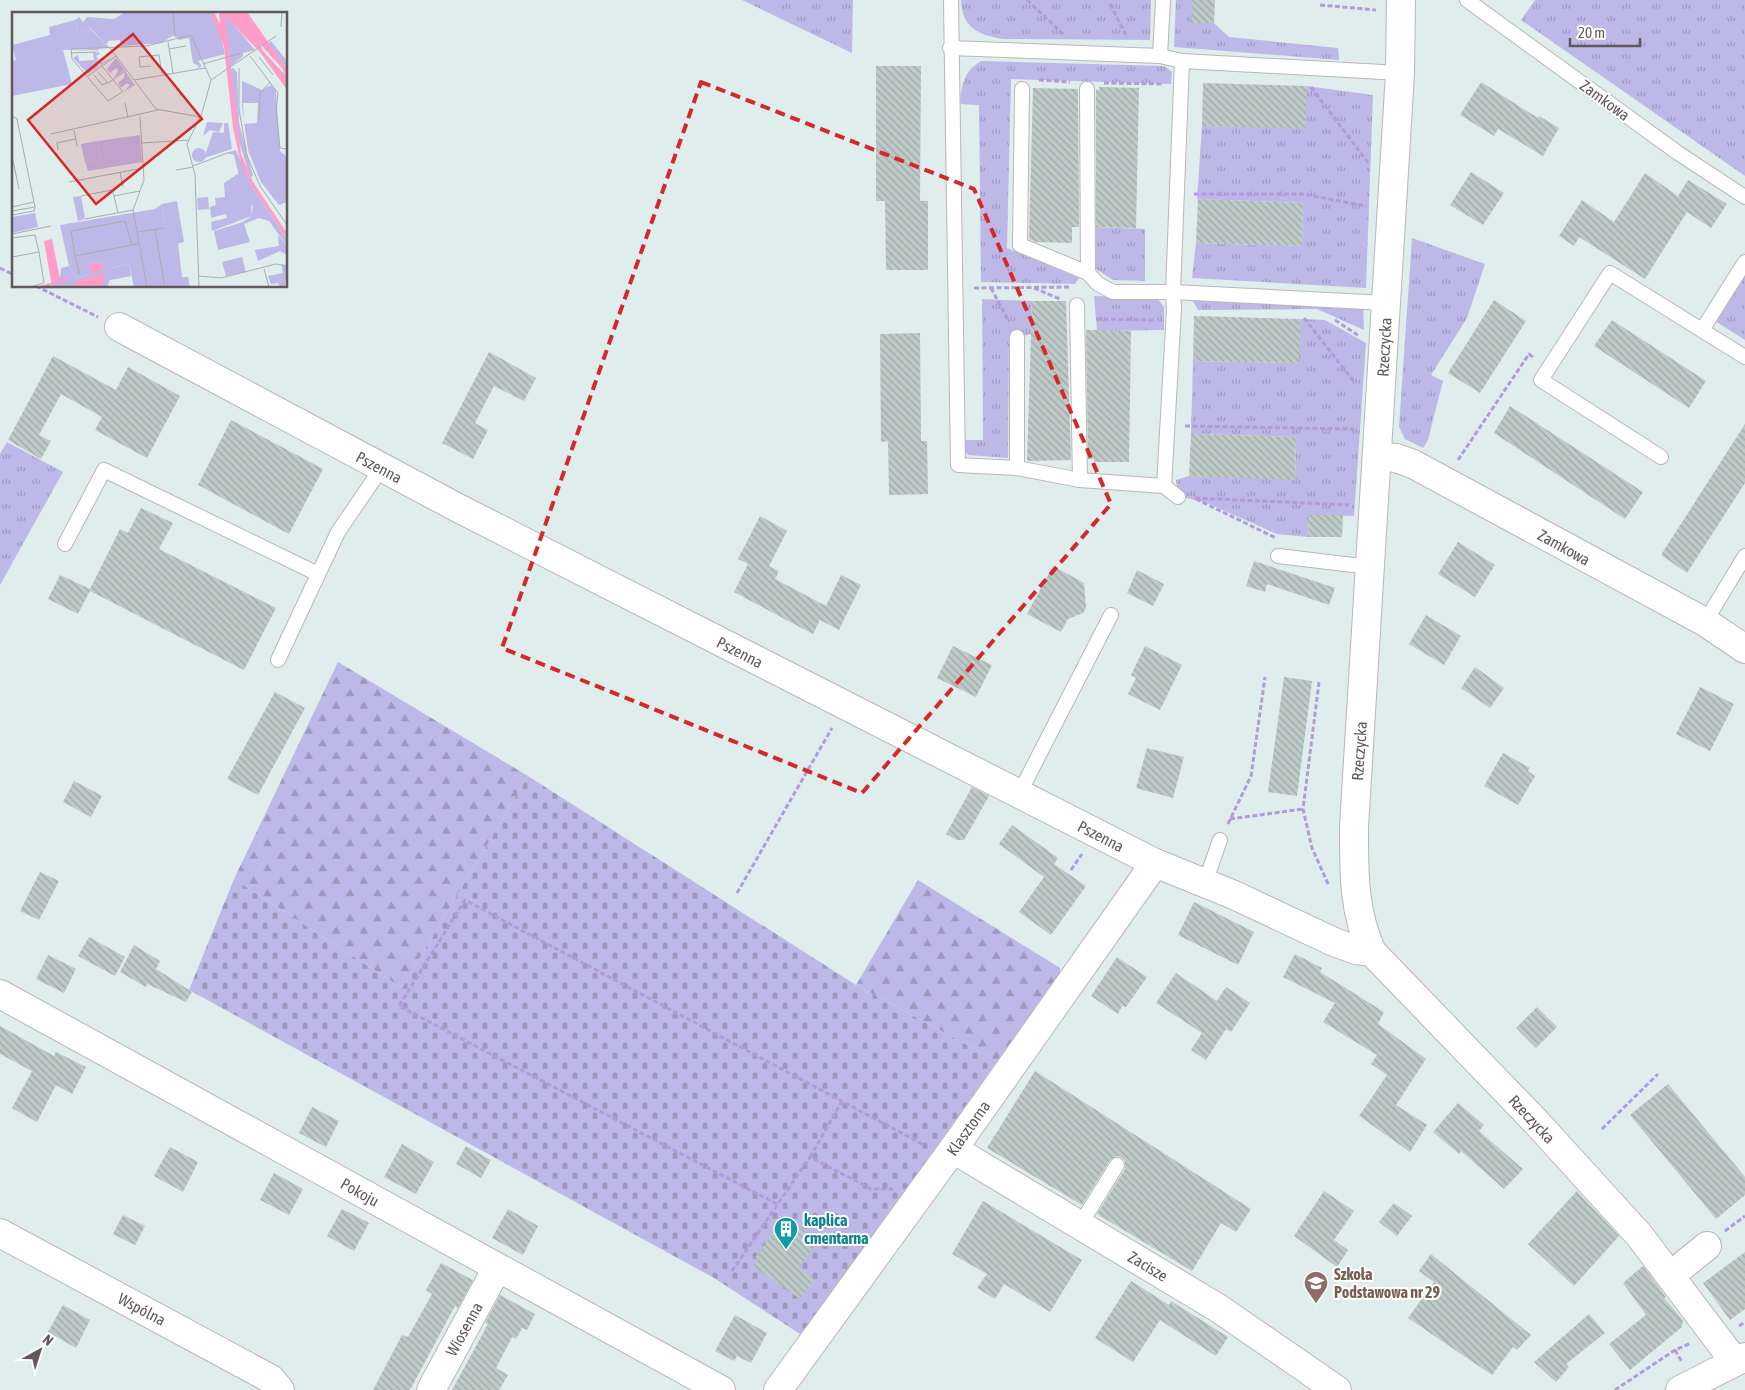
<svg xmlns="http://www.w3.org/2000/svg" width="1745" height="1390" font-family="'Asap Condensed',sans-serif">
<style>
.grass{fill:url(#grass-tufts)}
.forest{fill:url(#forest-firs)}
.cemetery{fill:url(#cemetery-stones)}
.pitch{fill:#beb8e8}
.building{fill:url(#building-back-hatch)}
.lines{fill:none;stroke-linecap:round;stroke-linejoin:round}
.lane-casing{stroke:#bdb5b7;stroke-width:16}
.street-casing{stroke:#bdb5b7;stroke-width:30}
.secondary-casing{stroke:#c0b5b8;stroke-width:30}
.path{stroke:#b39adb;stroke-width:3;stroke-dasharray:5 2.5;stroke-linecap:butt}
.lane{stroke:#fff;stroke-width:14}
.street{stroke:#fff;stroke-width:28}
.secondary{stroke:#fff;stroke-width:28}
.marked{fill:none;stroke:#d62828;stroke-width:4;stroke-dasharray:10 6;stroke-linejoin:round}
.labels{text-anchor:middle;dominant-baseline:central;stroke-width:4;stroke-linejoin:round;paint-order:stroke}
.street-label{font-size:16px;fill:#62585b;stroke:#fff}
.culture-label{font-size:16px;font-weight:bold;fill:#0d838f;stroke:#fff;text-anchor:start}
.education-label{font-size:16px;font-weight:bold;fill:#785e54;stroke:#fff;text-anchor:start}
.inset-river{fill:none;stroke:#ff9dc8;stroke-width:2.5}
.inset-road{fill:none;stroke:#a9adae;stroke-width:1}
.view{fill:#d62828;fill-opacity:0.15;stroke:#d62828;stroke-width:2.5}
.inset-edge{fill:none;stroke:#62585b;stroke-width:2.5}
</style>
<defs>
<pattern id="grass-tufts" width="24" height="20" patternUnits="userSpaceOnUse" patternTransform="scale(1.25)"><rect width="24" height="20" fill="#beb8e8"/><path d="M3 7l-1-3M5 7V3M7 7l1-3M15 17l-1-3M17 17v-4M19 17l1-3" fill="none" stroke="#9e98bf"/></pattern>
<pattern id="forest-firs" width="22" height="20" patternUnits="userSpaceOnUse" patternTransform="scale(1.25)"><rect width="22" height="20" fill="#beb8e8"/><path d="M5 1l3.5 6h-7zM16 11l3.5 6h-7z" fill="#9e98bf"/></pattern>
<pattern id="cemetery-stones" width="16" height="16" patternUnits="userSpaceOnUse" patternTransform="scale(1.25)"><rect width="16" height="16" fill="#beb8e8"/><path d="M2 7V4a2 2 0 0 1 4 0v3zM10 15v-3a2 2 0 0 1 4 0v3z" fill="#9e98bf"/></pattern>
<pattern id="building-back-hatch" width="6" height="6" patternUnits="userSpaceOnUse" patternTransform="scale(1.25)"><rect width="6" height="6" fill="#becac7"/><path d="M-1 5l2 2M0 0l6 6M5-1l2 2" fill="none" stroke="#9ea7a5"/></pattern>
</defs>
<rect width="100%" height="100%" fill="#dfedec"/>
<g class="grass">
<polygon points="742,0 853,0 852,53"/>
<path d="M961 0H1151L1150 40 1003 39C978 35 962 28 961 0Z"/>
<polygon points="1176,0 1192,0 1192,23 1214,23 1229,37 1338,48 1339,60 1174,47"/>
<polygon points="1535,0 1745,0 1745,176 1521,20"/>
<path d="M981 61 1164 66 1172 72 1171 84 1011 79 1007 248 1079 278 1075 284 981 282 979 105 961 104 960 101C963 81 964 72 981 61Z"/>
<polygon points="1307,86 1373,95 1366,288 1192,278 1196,243 1302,246 1303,203 1197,199 1202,126 1253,127"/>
<polygon points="1096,227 1145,229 1145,281 1113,280 1096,269"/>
<polygon points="1412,238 1485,264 1467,318 1431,375 1443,381 1428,440 1423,448 1405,439 1399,427"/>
<polygon points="1745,274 1745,340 1715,321"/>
<polygon points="1094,296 1157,298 1164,307 1164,330 1097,331"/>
<polygon points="982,299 1032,301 1031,334 1009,339 1008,458 968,455 964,450 963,440 983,440"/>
<polygon points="1192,299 1363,304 1364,330 1317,309 1198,310"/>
<polygon points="1300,319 1325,320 1366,343 1354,516 1309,515 1308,537 1277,534 1207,503 1178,496 1176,480 1189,476 1295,479 1296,437 1191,434 1193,361 1298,363"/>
<polygon points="7,442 63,472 0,585 0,454"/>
</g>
<g class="forest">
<polygon points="338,662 528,776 402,988 234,879"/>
<polygon points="918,880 1060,968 1060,975 997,1061 856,985"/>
</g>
<polygon class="cemetery" points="528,776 856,985 997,1061 803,1336 714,1278 189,990 234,879 402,988"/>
<polygon class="pitch" points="1071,0 1123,0 1123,4 1071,2"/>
<g class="building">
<polygon points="1192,0 1215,0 1214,23 1191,23"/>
<polygon points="876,66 921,66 920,201 928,201 928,270 886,270 885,201 876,201"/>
<polygon points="1481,82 1538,118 1539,116 1559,128 1543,156 1498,129 1494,136 1460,115"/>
<polygon points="1203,83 1307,86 1305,129 1202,126"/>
<polygon points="1099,87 1139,88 1136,228 1096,227 1096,90 1099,90"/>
<polygon points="1033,88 1078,89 1079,227 1072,227 1072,243 1036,242 1029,239"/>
<polygon points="1471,172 1504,193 1483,225 1450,205"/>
<polygon points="1645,173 1678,196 1688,180 1727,204 1711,228 1687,212 1645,279 1579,237 1574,246 1559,236 1582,200 1614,222"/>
<polygon points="1198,199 1303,203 1302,246 1196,243"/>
<polygon points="1494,300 1526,321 1480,393 1448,373"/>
<polygon points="1032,301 1066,301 1071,460 1027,461"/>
<polygon points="1194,316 1300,319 1299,363 1193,361"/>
<polygon points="1612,320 1706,381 1689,408 1594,346"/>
<polygon points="1086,330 1131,331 1129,462 1094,462 1094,459 1088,459"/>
<polygon points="920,333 921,441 927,441 928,494 889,495 888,441 881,442 880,334"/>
<polygon points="489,352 536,378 524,401 494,386 475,423 488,430 473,459 442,443"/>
<polygon points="53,356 116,390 128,367 180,396 147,458 95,430 102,417 61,394 39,435 51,441 41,459 8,440"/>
<polygon points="1510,406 1643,492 1625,519 1494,433"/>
<polygon points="231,420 323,469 289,534 198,485"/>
<polygon points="1745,424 1745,483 1687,573 1661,555"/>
<polygon points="1191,434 1296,437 1295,480 1189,476"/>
<polygon points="141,508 173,523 159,549 276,608 244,670 90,591 78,614 48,599 60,575 90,589 120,529 128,533"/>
<polygon points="1309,515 1343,515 1342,537 1308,537"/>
<polygon points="760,516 787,531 769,566 779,571 775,579 826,606 841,575 861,585 839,630 820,620 813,634 734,592 748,564 738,559"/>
<polygon points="1458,542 1495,565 1475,597 1438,574"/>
<polygon points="1254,561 1335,588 1329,605 1267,584 1265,592 1246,586"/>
<polygon points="1053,566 1084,583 1086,608 1083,613 1068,619 1061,632 1027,614"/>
<polygon points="1137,570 1164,584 1153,606 1127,593"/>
<polygon points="1426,615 1461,636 1444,665 1409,644"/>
<polygon points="953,646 992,665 976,697 937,678"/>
<polygon points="1145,646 1182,665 1160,710 1128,694 1136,678 1131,675"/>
<polygon points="1475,667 1504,688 1490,708 1461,688"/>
<polygon points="1284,677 1312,681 1297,796 1268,792"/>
<polygon points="1700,687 1734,704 1710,751 1676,734"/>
<polygon points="275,692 305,708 258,795 227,779"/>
<polygon points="1147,748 1184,757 1173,798 1136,788"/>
<polygon points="1503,753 1530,768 1528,771 1535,776 1518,805 1484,786"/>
<polygon points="74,781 102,796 91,817 63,802"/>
<polygon points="972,787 989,796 964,840 957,840 946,834"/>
<polygon points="1012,825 1058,858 1054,864 1086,886 1051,935 1019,912 1044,877 999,844"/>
<polygon points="40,872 59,881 39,920 20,911"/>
<polygon points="1194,902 1254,932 1238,965 1178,935"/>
<polygon points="89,937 125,957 115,976 78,956"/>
<polygon points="134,945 160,961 156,969 192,992 186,1002 147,984 146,987 120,972"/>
<polygon points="1295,954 1322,968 1320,972 1384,1012 1378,1024 1426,1059 1396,1105 1427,1125 1410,1152 1359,1116 1387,1075 1371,1064 1377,1055 1323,1022 1335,1003 1283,977"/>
<polygon points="48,955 76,969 64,993 36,979"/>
<polygon points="1117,957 1147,977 1126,1007 1122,1006 1118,1014 1091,996"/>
<polygon points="1176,973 1217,1001 1226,987 1250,1003 1231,1032 1226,1029 1206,1060 1191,1050 1202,1033 1156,1003"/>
<polygon points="1537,1007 1557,1027 1536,1048 1516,1028"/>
<polygon points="0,1026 54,1056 56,1052 86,1067 72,1094 56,1085 37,1122 12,1108 32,1071 0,1054"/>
<polygon points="1035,1071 1251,1209 1236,1232 1221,1223 1192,1271 1097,1214 1125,1169 1125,1161 1121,1157 1117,1156 1110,1160 1082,1205 987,1148"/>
<polygon points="1668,1084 1745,1177 1745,1195 1716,1219 1630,1115"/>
<polygon points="1458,1103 1484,1125 1479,1131 1523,1169 1504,1189 1461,1151 1459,1154 1433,1132"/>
<polygon points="312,1107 339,1121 326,1147 299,1133"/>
<polygon points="402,1144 434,1162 416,1194 384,1177"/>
<polygon points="466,1146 491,1160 481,1178 456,1164"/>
<polygon points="170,1147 198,1162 183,1192 154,1176"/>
<polygon points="274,1173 303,1189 289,1215 260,1200"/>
<polygon points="1324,1191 1354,1211 1334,1240 1348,1250 1337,1267 1294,1236"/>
<polygon points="1577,1191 1619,1236 1574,1286 1528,1244"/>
<polygon points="983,1201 1082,1260 1050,1312 1004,1284 995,1299 977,1288 987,1274 952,1254"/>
<polygon points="1394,1203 1412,1216 1397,1236 1379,1222"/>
<polygon points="342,1209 369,1223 354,1251 327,1236"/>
<polygon points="508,1209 538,1226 523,1255 492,1238"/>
<polygon points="123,1215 145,1226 135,1245 113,1234"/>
<polygon points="784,1217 818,1241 799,1268 815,1279 800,1299 753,1266 758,1260 755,1258"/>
<polygon points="1745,1252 1745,1309 1730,1320 1703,1283"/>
<polygon points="1431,1254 1531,1335 1517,1350 1513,1347 1492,1375 1408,1318 1434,1282 1419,1271"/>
<polygon points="441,1263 473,1280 458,1308 455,1306 410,1390 373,1390 402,1335 408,1337 432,1294 426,1290"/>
<polygon points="1643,1266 1666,1297 1664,1298 1683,1320 1682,1327 1630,1370 1609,1344 1646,1315 1623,1283"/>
<polygon points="1131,1281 1169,1305 1171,1301 1228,1337 1216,1356 1160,1320 1133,1362 1095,1338"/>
<polygon points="500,1295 535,1314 527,1330 522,1328 516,1339 512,1337 496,1368 508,1375 499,1390 452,1390 488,1324 485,1323"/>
<polygon points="63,1305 90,1320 76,1348 48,1332"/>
<polygon points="1589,1314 1605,1333 1566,1364 1569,1367 1556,1382 1534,1362"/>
<polygon points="735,1315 767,1333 751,1363 737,1356 734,1361 715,1351"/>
</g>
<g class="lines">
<defs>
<g id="lane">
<polyline points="951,0 958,465 1017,468 1080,480 1164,486"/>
<polyline points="1467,0 1678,153 1745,197"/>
<polyline points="950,48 1160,56 1182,61 1400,73"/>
<polyline points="1160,56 1163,0"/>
<polyline points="1022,89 1020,245 1088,273"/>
<polyline points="1087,89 1088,273 1098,284 1113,292 1173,292 1386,303"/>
<polyline points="1077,305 1080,480"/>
<polyline points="1702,330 1745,262"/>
<polyline points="1661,457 1541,380 1610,273 1745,357"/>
<polyline points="1017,468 1017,337"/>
<polyline points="1178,497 1164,486 1174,309 1173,292 1182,61"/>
<polyline points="65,544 104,470 318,574"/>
<polyline points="1278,556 1370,567"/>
<polyline points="1705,622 1745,556"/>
<polyline points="278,660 338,532 381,469"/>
<polyline points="1019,794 1111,615"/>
<polyline points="1205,883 1220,840"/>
<polyline points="1080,1225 1117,1165"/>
</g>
<g id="street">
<path d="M1401 0 1400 73 1354 827C1354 872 1353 910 1372 952L1537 1123 1639 1235 1735 1362"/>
<polyline points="119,327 458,508 1155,863 1234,895 1334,942 1356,950 1372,952"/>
<polyline points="1378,456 1396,458 1413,464 1705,622 1745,649"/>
<polyline points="0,994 721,1390"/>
<polyline points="953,1149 1218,1308 1337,1390"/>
<polyline points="0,1233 271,1379 280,1390"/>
<polyline points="1670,1276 1707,1246"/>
<polyline points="431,1390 497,1268"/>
<polyline points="778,1390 961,1138 1155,863"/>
</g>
<polyline id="secondary" points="1680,1390 1745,1357"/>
</defs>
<use href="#lane" class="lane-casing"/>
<use href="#street" class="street-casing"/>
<use href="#secondary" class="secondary-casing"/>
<g class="path">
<polyline points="1027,0 1063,34"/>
<polyline points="1110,4 1126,35"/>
<polyline points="1320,5 1376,10"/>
<polyline points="1039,80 1070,82"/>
<polyline points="1104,83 1162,84"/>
<polyline points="1311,87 1369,164"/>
<polyline points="1194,194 1302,194 1366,206"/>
<polyline points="0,268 14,275"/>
<polyline points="36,286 98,317"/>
<polyline points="974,288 1070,287"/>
<polyline points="991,288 1009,322"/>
<polyline points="1034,288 1060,299"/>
<polyline points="1304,318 1355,383"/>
<polyline points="1096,319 1155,320"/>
<polyline points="1335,320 1359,336"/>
<polyline points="1185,426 1354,429"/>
<polyline points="1458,460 1529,354 1534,358"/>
<polyline points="1195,498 1349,505"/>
<polyline points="1196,499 1276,538"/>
<polyline points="1319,682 1303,809 1312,848 1329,886"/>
<polyline points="1230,819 1303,809"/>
<polyline points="1228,824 1251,776 1265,677"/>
<polyline points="1071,870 1082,854"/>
<polyline points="737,893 832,728"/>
<polyline points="1602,1129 1658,1074"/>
<polyline points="810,1157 842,1101"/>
<polyline points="777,1204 399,1006 465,900 924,1145"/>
<polyline points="1725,1231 1745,1216"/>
<polyline points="732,1271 810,1157 871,1189 893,1189"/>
<polyline points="1739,1326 1745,1322"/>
<polyline points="1675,1350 1682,1362"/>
<polyline points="1615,1390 1675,1350 1691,1343"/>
</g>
<use href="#lane" class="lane"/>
<use href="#street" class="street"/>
<use href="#secondary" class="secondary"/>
</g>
<path class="marked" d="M701 82 974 189 1111 504 862 793 502 648Z"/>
<defs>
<symbol id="building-pin" viewBox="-11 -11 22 30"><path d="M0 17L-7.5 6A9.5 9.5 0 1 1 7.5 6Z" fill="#0f9aa8" stroke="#fff"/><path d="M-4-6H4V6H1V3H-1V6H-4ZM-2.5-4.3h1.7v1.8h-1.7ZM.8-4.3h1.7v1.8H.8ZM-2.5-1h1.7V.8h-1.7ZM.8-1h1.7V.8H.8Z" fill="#fff"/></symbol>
<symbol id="school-pin" viewBox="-11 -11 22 30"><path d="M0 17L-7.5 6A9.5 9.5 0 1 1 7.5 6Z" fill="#8d6e63" stroke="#fff"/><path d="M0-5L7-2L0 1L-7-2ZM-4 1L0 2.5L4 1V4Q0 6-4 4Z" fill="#fff"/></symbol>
</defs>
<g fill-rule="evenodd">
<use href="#building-pin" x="772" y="1215" width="28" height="38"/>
<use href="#school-pin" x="1302" y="1269" width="28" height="38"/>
</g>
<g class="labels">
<g class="street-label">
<text transform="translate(1605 100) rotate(36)">Zamkowa</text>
<text transform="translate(1384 347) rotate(-87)">Rzeczycka</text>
<text transform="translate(379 467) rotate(28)">Pszenna</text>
<text transform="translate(1564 547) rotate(29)">Zamkowa</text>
<text transform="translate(740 652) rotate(27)">Pszenna</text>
<text transform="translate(1359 751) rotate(-86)">Rzeczycka</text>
<text transform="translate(1101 836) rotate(27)">Pszenna</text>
<text transform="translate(1532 1119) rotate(47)">Rzeczycka</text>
<text transform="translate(968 1128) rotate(-55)">Klasztorna</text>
<text transform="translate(360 1192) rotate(29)">Pokoju</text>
<text transform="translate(1148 1266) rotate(31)">Zacisze</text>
<text transform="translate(142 1309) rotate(28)">Wspólna</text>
<text transform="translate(464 1329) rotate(-61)">Wiosenna</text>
</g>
<g class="culture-label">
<text x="804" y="1220">kaplica<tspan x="804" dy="18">cmentarna</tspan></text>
</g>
<g class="education-label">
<text x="1334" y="1274">Szkoła<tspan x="1334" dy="18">Podstawowa nr 29</tspan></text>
</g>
</g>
<g transform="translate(12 12)">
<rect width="275" height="275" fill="#dfedec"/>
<path d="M113 0H198L209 24 213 42 186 49 190 54 184 57 187 54 181 51 177 26 167 28 162 23 149 31 109 34 108 28 96 29 95 33 76 14 79 18 66 21 63 8 67 5 71 10 75 5 102 7ZM259 29 275 49V57L255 32ZM89 36 85 38 88 42 84 44 89 51 100 46 89 53 84 46 87 54 76 62 61 46 66 43 67 49 82 48 81 40 86 41 84 38 60 39ZM104 46 113 58 102 66 106 59 104 56 98 61 95 57ZM221 56 225 60 227 111 241 164 238 165 225 123 218 58ZM113 59 123 73 111 80 118 73 115 71 109 76 106 71 112 66ZM230 69 250 78 259 73 264 79 268 139 275 145V190L267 193 249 170 236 138 230 95ZM231 91H246L245 111 232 112ZM195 110 211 111 207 120 198 118 191 124ZM227 161 240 186 239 204 200 219 199 210 215 206 214 202 199 206 198 195 204 193 203 186 213 185 212 171ZM69 184 73 207 66 209 61 185ZM196 185 197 197 186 198 185 186ZM165 189 172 230 164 232 158 208 152 209 150 192ZM23 201 26 215 0 221V205ZM266 223 275 234V243L268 239 246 249 243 238 267 234ZM230 245 234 260 214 264 210 250ZM86 249 99 256 117 252 119 264 98 268 95 275H40L39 269 48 266 49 256 57 254 64 266 76 262V251ZM269 252 275 253 273 275H268L266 271 259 272 256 264 271 261Z" fill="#beb8e8" fill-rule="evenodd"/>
<path d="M86 129 88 148 73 150 69 132ZM224 138 240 175 275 227V234L257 209 247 206 232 212 238 230 206 238 202 219 231 210 239 204 241 195 227 164 222 143 215 141Z" fill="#beb8e8"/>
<path d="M128 123 130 150 76 159 73 150 88 148 86 129ZM180 143a7 7 0 1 1 14 0a7 7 0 1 1-14 0Z" fill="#beb8e8"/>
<path d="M212 1 243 38 231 41V44L218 55Z" fill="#beb8e8"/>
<path d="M63 8 66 21 79 18 98 36 51 38 60 72 0 84V49L4 48 0 33 38 23 37 15ZM212 111H216L220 137 192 146 201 120 212 121ZM150 192 152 208H158L166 231 170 265H176L178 275H122L117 252 98 256 86 249 76 251V262L64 266 57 254 48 213 143 197Z" fill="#beb8e8"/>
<path d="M198 0H202L208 12 207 0H235L275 57V78L248 40 213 4 229 142 241 170 275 221V227L240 175 229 152 221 116 212 34ZM248 32 270 56 273 63 251 39ZM40 227 48 267 39 269 32 229ZM85 251 95 255 80 262 77 252ZM93 261 90 274 61 275 67 268Z" fill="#ff9dc8" fill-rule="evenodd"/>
<path class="inset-river" d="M29 275 56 267"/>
<path class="inset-road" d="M161 0 163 25M269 15 270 0M156 30 161 61M98 36 144 97 188 105M157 37 174 34M59 41 84 40M238 44 266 81 264 99 268 136 275 137M247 45 261 63M191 52 229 41M90 54 111 80M139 54 128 55 127 45 147 43 150 62M227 56V97L235 144 248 174 275 213M86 60 96 71 115 58M82 63 90 73 95 71M76 64 104 44M122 68 193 56M110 80 96 89 60 47 59 37 134 34 179 23 199 68M113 91 116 106M0 104 5 107 23 195 22 199 0 203M247 108 248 81 258 70M62 118 65 134M39 122 146 98M130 131 177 128M46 138 45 131 63 127M0 144 7 177M181 154 218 140M164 158 181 155M108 160 111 175M57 170 131 156M69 184 100 178 102 184 128 179M102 184 106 201M0 195 22 190M121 198 135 275M0 199 23 195M73 207 121 198 132 168 128 104M143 218 153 275M125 220 153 216M0 222 39 214M0 226 23 223 27 240 0 245M120 233 113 209 59 219 63 244 120 233 128 231M63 244 68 263M252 257 257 275M187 264 209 266 264 252 275 254M18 275 32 271 27 240M187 275 183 163 175 132 190 101 199 68 264 24"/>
<path class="view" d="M121 22 190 107 84 192 16 108Z"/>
<rect width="275" height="275" class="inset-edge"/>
</g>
<g transform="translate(40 1350) rotate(39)" stroke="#ffffff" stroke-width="4" paint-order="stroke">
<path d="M0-4L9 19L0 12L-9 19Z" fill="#62585b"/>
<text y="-8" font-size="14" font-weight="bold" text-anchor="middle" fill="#62585b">N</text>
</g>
<path d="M1570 38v8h70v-8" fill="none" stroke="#62585b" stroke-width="2.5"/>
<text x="1578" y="38" font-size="15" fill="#62585b" stroke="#ffffff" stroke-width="4" paint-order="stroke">20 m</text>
</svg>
